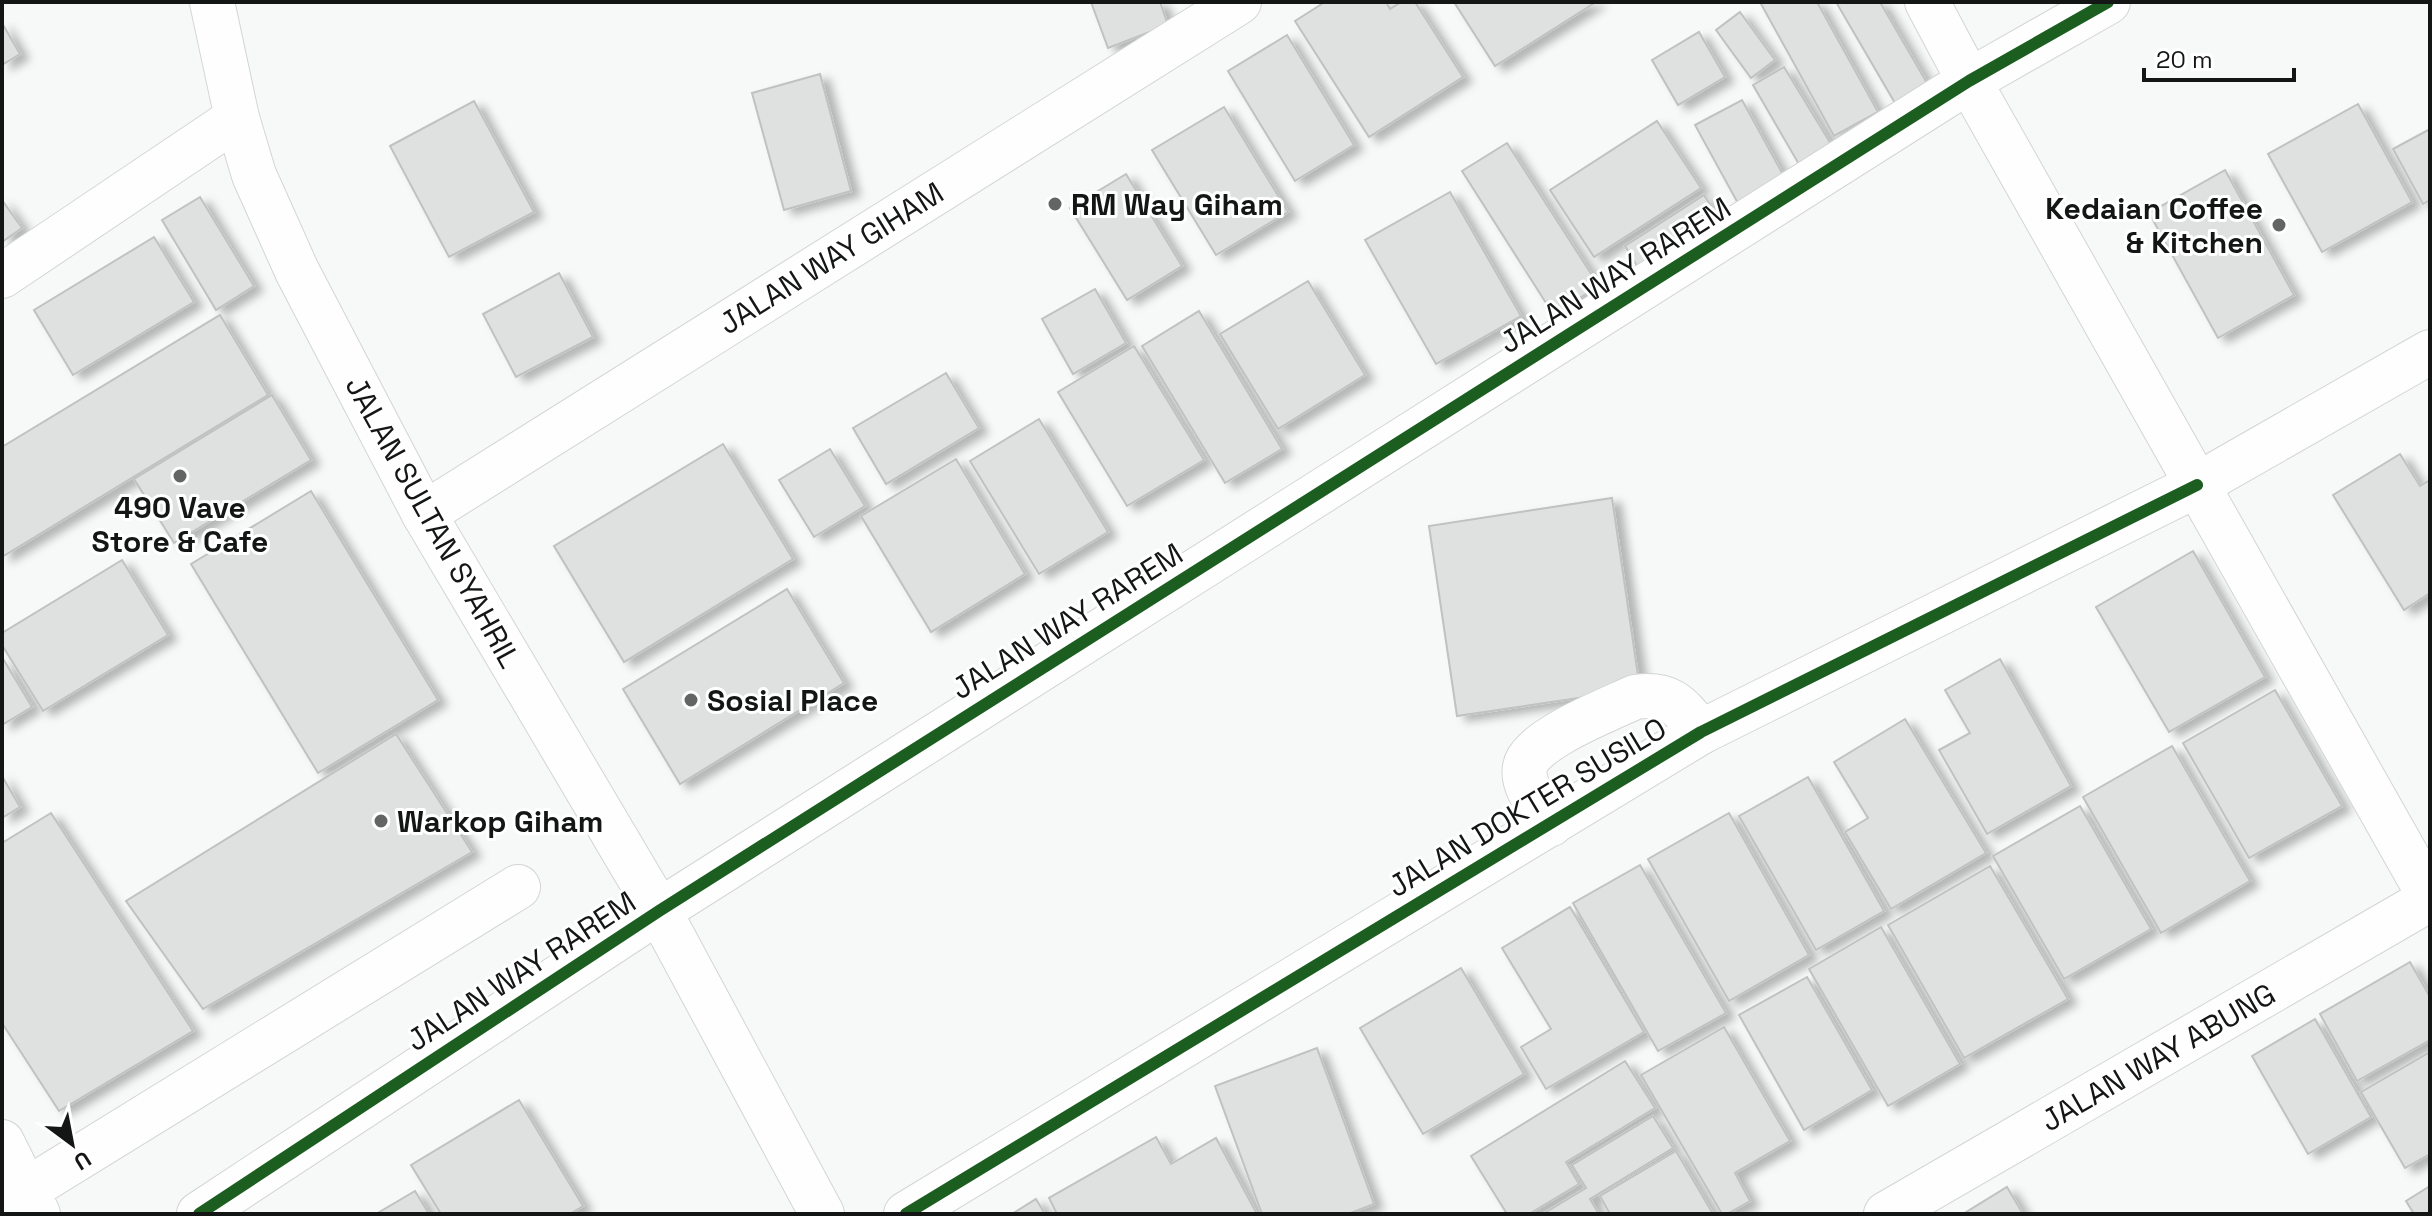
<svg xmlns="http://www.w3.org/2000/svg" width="2432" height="1216" font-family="'Space Grotesk',sans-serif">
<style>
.building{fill:#dfe1e0;stroke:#c0c1c1;stroke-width:2;filter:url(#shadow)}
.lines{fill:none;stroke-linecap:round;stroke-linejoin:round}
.minor-casing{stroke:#d3d5d4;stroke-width:46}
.major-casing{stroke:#d3d5d4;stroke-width:46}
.minor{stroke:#fefefe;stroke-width:44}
.major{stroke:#fefefe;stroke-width:44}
.cycleway-casing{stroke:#fff;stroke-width:17}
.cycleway{stroke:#1b5e20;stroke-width:12}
.poi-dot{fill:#636564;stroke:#fff;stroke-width:3}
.labels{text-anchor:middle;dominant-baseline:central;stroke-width:6;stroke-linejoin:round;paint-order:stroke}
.poi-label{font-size:30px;font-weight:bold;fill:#141615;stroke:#fff;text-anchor:start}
.street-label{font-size:30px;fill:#141615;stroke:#fff}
</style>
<defs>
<filter id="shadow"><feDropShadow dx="9" dy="5" stdDeviation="4" flood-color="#0004"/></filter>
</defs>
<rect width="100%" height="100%" fill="#f6f9f8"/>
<g class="building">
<polygon points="1091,2 1160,2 1168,25 1108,48"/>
<polygon points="1325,2 1386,2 1390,9 1401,2 1415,2 1463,77 1369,137 1295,21"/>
<polygon points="1454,2 1596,2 1495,66"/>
<polygon points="1760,2 1817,2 1878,112 1834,136"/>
<polygon points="1836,2 1880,2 1927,83 1895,103"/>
<polygon points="1740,12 1775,60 1751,78 1716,30"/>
<polygon points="2,23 20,54 2,65"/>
<polygon points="1699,32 1725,77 1678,105 1652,60"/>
<polygon points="1287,35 1354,145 1295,181 1228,71"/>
<polygon points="1784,67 1837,154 1804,173 1753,85"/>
<polygon points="820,74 851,191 784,210 752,93"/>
<polygon points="1742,100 1787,182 1740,207 1695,125"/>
<polygon points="474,101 534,212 449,257 390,146"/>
<polygon points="2358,104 2412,202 2322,252 2268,154"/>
<polygon points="1224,107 1288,212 1216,255 1152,150"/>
<polygon points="1657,121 1701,188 1594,257 1550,190"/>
<polygon points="2430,129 2430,200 2423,204 2393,149"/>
<polygon points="1507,143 1599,286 1553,314 1462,171"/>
<polygon points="2225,170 2294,295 2218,338 2149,213"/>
<polygon points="1126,174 1182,266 1127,300 1070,208"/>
<polygon points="1450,192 1521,316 1436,364 1365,240"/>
<polygon points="1704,195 1722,223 1642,274 1625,246"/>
<polygon points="200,197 254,286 216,310 162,220"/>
<polygon points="2,200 22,228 2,242"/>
<polygon points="154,237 194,302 73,375 34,310"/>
<polygon points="559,273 593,337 516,377 483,314"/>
<polygon points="1308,281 1365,375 1278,429 1220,334"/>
<polygon points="1095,289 1126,343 1073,374 1042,319"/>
<polygon points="1199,311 1282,449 1225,483 1142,346"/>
<polygon points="220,315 268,395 2,557 2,447"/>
<polygon points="1134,346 1204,460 1127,506 1058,392"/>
<polygon points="946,373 979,428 886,484 853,428"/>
<polygon points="272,395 311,460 174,543 134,479"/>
<polygon points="1039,419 1108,532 1039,574 970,461"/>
<polygon points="723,444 793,559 624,662 554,546"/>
<polygon points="830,449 865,506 814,537 779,480"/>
<polygon points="2400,454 2420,486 2430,480 2430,593 2404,610 2333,495"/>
<polygon points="956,459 1025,574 931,632 861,516"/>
<polygon points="311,491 438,700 318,773 191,564"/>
<polygon points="1612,498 1640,689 1457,716 1429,526"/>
<polygon points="2193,551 2265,677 2169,732 2096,607"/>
<polygon points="122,560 168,635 43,711 2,645 2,633"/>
<polygon points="787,589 844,683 680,784 623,689"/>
<polygon points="2,657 32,707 2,725"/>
<polygon points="2000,659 2071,786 1987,834 1939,750 1970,733 1945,690"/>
<polygon points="2275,690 2342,806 2249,858 2183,743"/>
<polygon points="1905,719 1986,853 1891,909 1845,832 1868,818 1834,762"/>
<polygon points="396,734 472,852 203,1009 126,901"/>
<polygon points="2172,746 2250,881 2161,933 2083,797"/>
<polygon points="2,776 20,807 2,818"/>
<polygon points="1808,777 1884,911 1816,950 1739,816"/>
<polygon points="2080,806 2151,929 2064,979 1993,856"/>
<polygon points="51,813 193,1031 59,1111 2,1023 2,843"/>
<polygon points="1729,813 1809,955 1729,1001 1648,859"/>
<polygon points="1640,865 1726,1013 1658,1051 1573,903"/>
<polygon points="1990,866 2068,999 1964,1058 1888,925"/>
<polygon points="1570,907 1644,1032 1546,1089 1521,1047 1551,1029 1502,948"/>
<polygon points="1881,927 1960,1064 1888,1106 1809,969"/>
<polygon points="2410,962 2430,997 2430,1040 2357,1081 2320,1014"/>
<polygon points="1461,968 1524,1074 1423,1134 1360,1028"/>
<polygon points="1807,977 1872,1090 1804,1130 1739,1015"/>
<polygon points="2315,1019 2371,1117 2308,1154 2252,1056"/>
<polygon points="1724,1027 1790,1141 1735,1173 1750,1201 1727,1214 1722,1214 1641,1075"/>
<polygon points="1317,1048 1374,1204 1348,1214 1262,1214 1215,1086"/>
<polygon points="2430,1052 2430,1154 2405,1168 2361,1092"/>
<polygon points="1625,1061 1655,1108 1566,1162 1579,1184 1529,1214 1507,1214 1471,1156"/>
<polygon points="519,1100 583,1206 570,1214 441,1214 411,1165"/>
<polygon points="1653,1116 1673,1148 1590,1199 1599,1214 1543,1214 1586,1188 1572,1165"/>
<polygon points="1156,1137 1171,1164 1216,1138 1257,1214 1057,1214 1049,1198"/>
<polygon points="1676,1151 1713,1214 1610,1214 1600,1196"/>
<polygon points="2430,1186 2430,1214 2414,1214 2406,1201"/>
<polygon points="2007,1187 2023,1214 1963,1214"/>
<polygon points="415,1191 429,1214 376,1214"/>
<polygon points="1036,1199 1045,1214 1012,1214"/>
</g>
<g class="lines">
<defs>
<g id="minor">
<polyline points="212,2 237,118 254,175 297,271 424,514 659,911 822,1214"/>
<polyline points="2,276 237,118"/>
<polyline points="424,514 1239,2"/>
<path d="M1551 824C1541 808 1521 787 1525 767 1529 740 1610 709 1635 697 1671 692 1680 706 1701 732"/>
<polyline points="2,1142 38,1214"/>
<polyline points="2,1205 518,887"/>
<polyline points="199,1214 659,911 1969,81 2108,2"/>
<polyline points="906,1214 1701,732 2197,485"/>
<polyline points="1886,1214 2430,899"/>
</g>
<g id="major">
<polyline points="1927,2 1969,81 2430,897"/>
<polyline points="2197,485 2430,352"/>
</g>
</defs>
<use href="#minor" class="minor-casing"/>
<use href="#major" class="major-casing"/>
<use href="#minor" class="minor"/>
<use href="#major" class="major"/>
<defs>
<g id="cycleway">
<polyline points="199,1214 659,911 1969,81 2108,2"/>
<polyline points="906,1214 1701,732 2197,485"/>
</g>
</defs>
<use href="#cycleway" class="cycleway-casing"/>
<use href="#cycleway" class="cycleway"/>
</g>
<g class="poi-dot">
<circle cx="1055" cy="204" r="8"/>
<circle cx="2279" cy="225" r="8"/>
<circle cx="180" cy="476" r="8"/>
<circle cx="691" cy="700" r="8"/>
<circle cx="381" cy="821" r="8"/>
</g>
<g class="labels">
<g class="poi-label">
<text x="1071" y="204">RM Way Giham</text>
<text x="2263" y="208" text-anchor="end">Kedaian Coffee<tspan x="2263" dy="34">&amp; Kitchen</tspan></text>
<text x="180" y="507" text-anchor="middle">490 Vave<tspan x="180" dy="34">Store &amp; Cafe</tspan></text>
<text x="707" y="700">Sosial Place</text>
<text x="397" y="821">Warkop Giham</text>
</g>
<g class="street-label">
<text transform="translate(831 258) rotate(-32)">JALAN WAY GIHAM</text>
<text transform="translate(1615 275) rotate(-32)">JALAN WAY RAREM</text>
<text transform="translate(433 522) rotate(61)">JALAN SULTAN SYAHRIL</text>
<text transform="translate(1067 621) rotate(-32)">JALAN WAY RAREM</text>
<text transform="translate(1527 807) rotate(-31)">JALAN DOKTER SUSILO</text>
<text transform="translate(521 971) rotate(-33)">JALAN WAY RAREM</text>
<text transform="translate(2158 1057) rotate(-30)">JALAN WAY ABUNG</text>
</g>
</g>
<rect width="2432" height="1216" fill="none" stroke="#141615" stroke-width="8"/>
<g transform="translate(72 1144) rotate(148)" stroke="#ffffff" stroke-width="6" paint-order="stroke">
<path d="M0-6L14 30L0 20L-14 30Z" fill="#141615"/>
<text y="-12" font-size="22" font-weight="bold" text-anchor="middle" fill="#141615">U</text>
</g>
<path d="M2144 68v12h150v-12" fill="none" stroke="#141615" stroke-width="4"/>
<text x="2156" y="68" font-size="24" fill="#141615" stroke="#ffffff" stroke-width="6" paint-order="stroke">20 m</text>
</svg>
